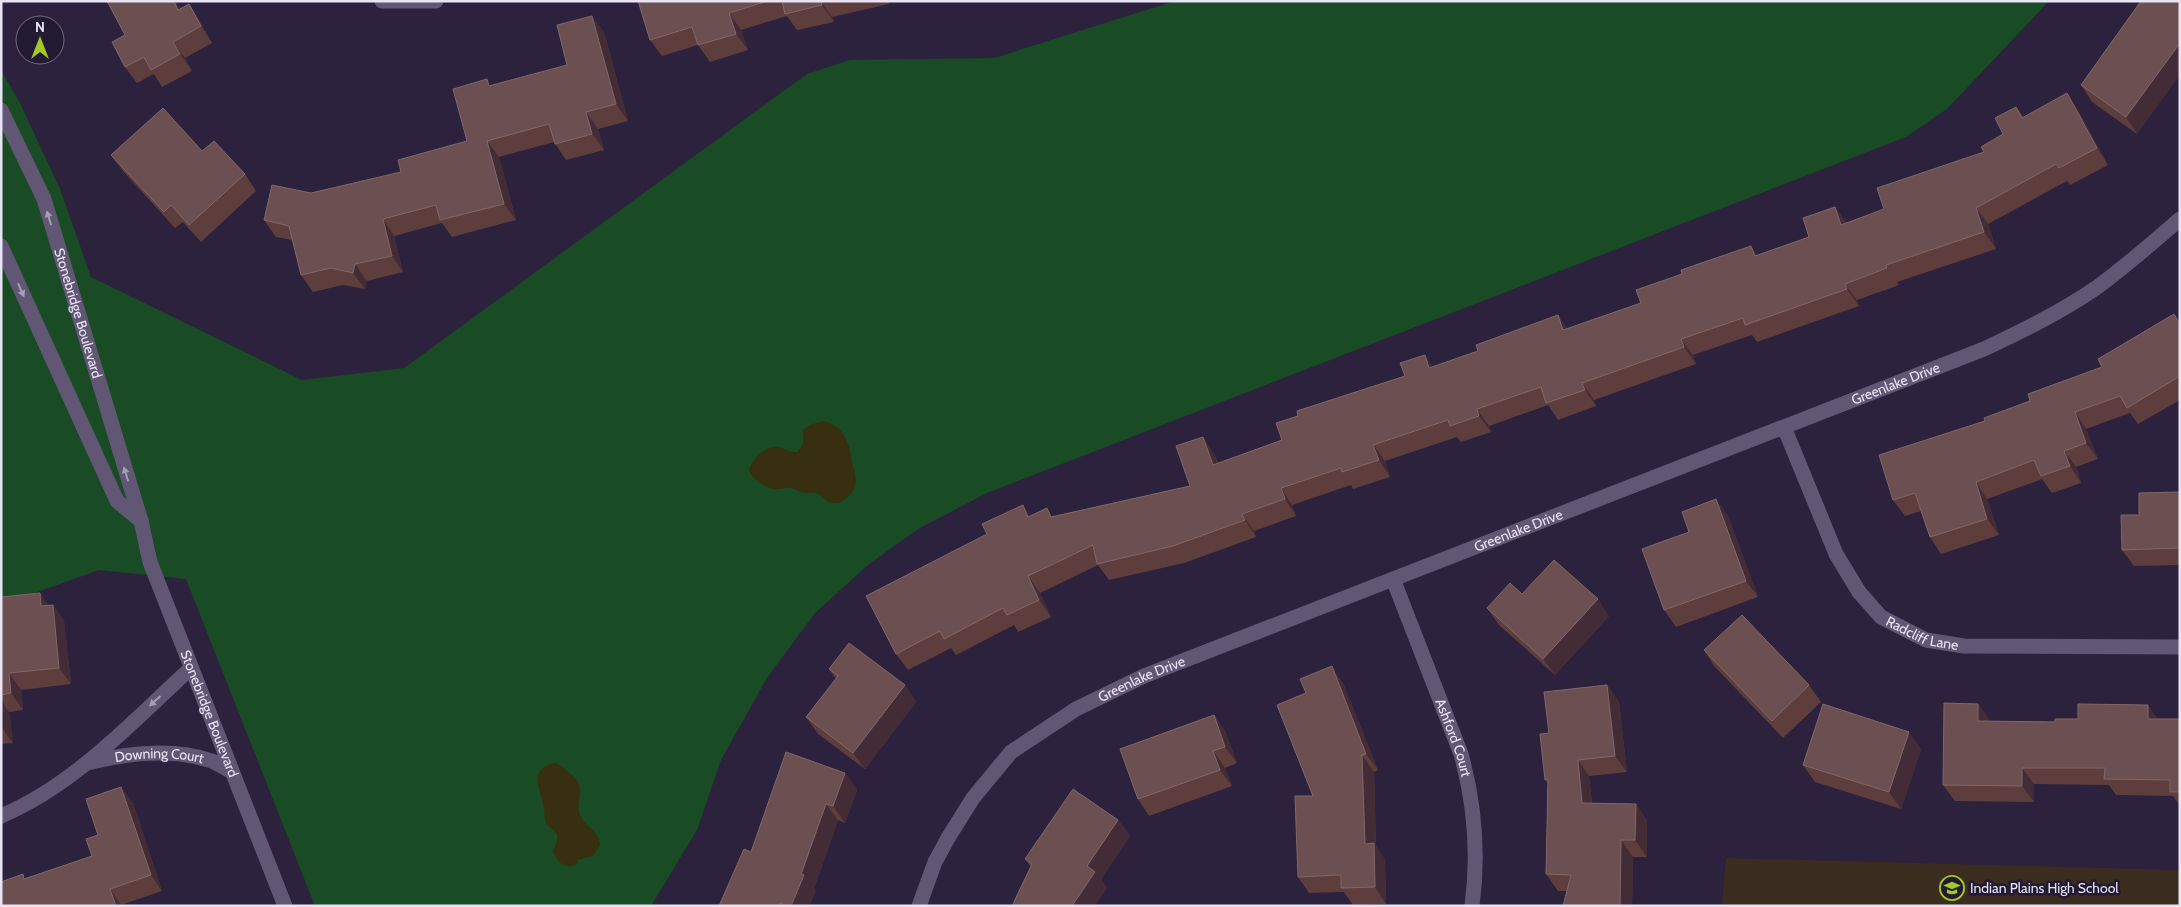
<svg xmlns="http://www.w3.org/2000/svg" width="2181" height="907" font-family="Cabin,sans-serif">
<style>
.industrial{fill:#3b2c20}
.green{fill:#194b24}
.sand{fill:#372f0f}
.lines{fill:none;stroke-linecap:round;stroke-linejoin:round}
.minor{stroke:#615775;stroke-width:15}
.wall{fill:#5e3e3d}
.shaded-wall{fill:#432c35}
.building{fill:#6c5051;stroke:#80676a}
.oneway{fill:#a59eb5}
.labels{text-anchor:middle;dominant-baseline:central;stroke-width:5;stroke-linejoin:round;paint-order:stroke}
.street-label{font-size:14px;fill:#e9e4f5;stroke:#221932}
.poi-label{font-size:14px;fill:#e9e4f5;stroke:#221932;text-anchor:start}
</style>
<rect width="100%" height="100%" fill="#2c223d"/>
<polygon class="industrial" points="1726,858 2180,870 2180,906 1722,906"/>
<polygon class="green" points="1175,1 2049,1 1947,109 1906,137 987,493 918,529 868,565 815,613 767,678 721,760 697,830 651,906 315,906 186,579 99,570 1,605 1,70 20,103 60,189 91,277 302,380 404,368 807,74 850,60 994,58"/>
<g class="sand">
<path d="M823 421C842 424 849 442 851 457 853 471 862 484 849 496 845 499 841 503 836 503 825 504 824 496 816 493 811 492 806 494 801 492 797 491 795 488 791 488 786 487 781 490 776 489 765 488 753 480 749 470 752 459 766 445 779 447 786 449 790 453 798 452L803 443V430L810 425Z"/>
<path d="M554 763C560 764 562 767 567 771 592 789 572 801 581 817 588 830 597 828 600 845L593 856 578 860 575 866C563 868 559 863 553 852 554 847 559 840 557 834 554 830 548 827 546 823 544 817 545 809 543 803 539 785 529 770 554 763Z"/>
</g>
<g class="lines">
<g class="minor">
<polyline points="382,1 436,1"/>
<path id="s1" d="M1 110 44 199 141 521 150 562 285 906"/>
<polyline points="1,246 117,501 141,521"/>
<path id="s2" d="M1784 427 1836 554 1859 592 1881 617 1926 640 1964 646 2180 647"/>
<path id="s3" d="M1393 579 1461 754C1475 805 1479 854 1472 906"/>
<path id="s4" d="M88 763C127 753 173 748 212 761 219 764 226 769 232 772"/>
<path d="M1 816C75 785 133 721 191 668"/>
<path id="s5" d="M919 906 935 862 948 838 973 798 1011 752 1076 709 1144 676 1984 349C2022 331 2061 312 2096 288 2125 267 2152 243 2180 219"/>
</g>
</g>
<g class="wall">
<polygon points="107,1 176,1 180,9 189,4 200,21 212,43 185,58 192,71 162,87 154,74 137,83 125,67 125,35"/>
<polygon points="638,1 888,1 889,4 832,17 834,22 797,30 787,16 741,30 748,50 710,62 698,45 662,56 650,40"/>
<polygon points="2141,1 2137,134 2092,102 2081,85"/>
<polygon points="604,32 628,121 598,129 604,150 566,160 554,142 499,157 516,220 452,237 442,223 394,236 403,272 367,281 365,289 343,285 313,292 301,275 292,240 276,237 264,220 311,193 401,172 467,141 491,85 567,65"/>
<polygon points="2016,107 2023,117 2078,110 2108,165 2070,185 2067,181 1988,224 1996,249 1897,282 1899,285 1857,300 1859,306 1757,342 1752,335 1693,355 1696,364 1594,400 1596,406 1558,420 1548,405 1489,426 1491,432 1461,442 1457,437 1385,461 1390,477 1353,489 1351,485 1292,505 1296,516 1254,531 1256,537 1184,563 1109,580 1098,565 1040,593 1051,617 1018,632 1014,625 956,655 951,648 908,670 896,654 987,534 1030,516 1053,517 1190,486 1214,454 1218,463 1282,440 1298,416 1478,351 1558,315 1567,329 1641,303 1758,255 1809,237 1835,207 1846,223 1884,209 1984,152 2003,134"/>
<polygon points="202,151 245,174 256,191 201,242 183,222 175,228 123,171 111,155"/>
<polygon points="2180,323 2180,400 2138,424 2130,413 2086,429 2098,459 2076,467 2081,483 2052,493 2042,479 1987,499 1999,535 1941,554 1930,537 1921,511 1905,516 1893,500 1985,421 2102,367"/>
<polygon points="2180,492 2180,565 2134,566 2122,550 2139,515"/>
<polygon points="1728,516 1758,597 1676,627 1664,610 1689,532"/>
<polygon points="1522,594 1609,616 1555,675 1499,625 1487,608"/>
<polygon points="1,597 48,605 53,605 64,621 71,684 21,690 23,710 9,712 13,743 1,744"/>
<polygon points="1704,650 1809,685 1821,702 1783,738 1715,667"/>
<polygon points="829,669 905,685 916,702 865,769 818,734 806,717 836,679"/>
<polygon points="1343,683 1378,770 1374,772 1376,846 1385,860 1386,904 1353,905 1344,892 1309,893 1298,877 1313,796"/>
<polygon points="1607,685 1619,702 1627,772 1589,776 1592,803 1636,804 1647,821 1647,857 1633,857 1632,906 1563,906 1567,891 1558,891 1546,874 1548,784 1545,780 1549,733"/>
<polygon points="1978,704 1990,721 2055,722 2180,719 2180,806 2173,796 2116,795 2109,785 2034,784 2034,802 1955,801 1943,785"/>
<polygon points="1214,715 1225,731 1237,763 1225,768 1232,786 1149,816 1138,799"/>
<polygon points="1921,749 1901,809 1815,782 1803,765"/>
<polygon points="845,773 857,790 845,823 838,820 814,889 816,891 809,906 719,906 751,852"/>
<polygon points="133,803 162,891 121,905 122,906 1,906 26,879 92,856 98,835"/>
<polygon points="1118,820 1130,836 1101,879 1107,888 1031,867 1025,859"/>
</g>
<g class="shaded-wall">
<polygon points="174,1 176,1 190,27 178,10"/>
<polygon points="821,1 832,17 834,22 822,5"/>
<polygon points="189,4 200,21 212,43 201,26"/>
<polygon points="729,13 741,30 748,50 736,34"/>
<polygon points="592,16 604,32 628,121 616,104"/>
<polygon points="173,42 185,58 192,71 180,54"/>
<polygon points="2180,43 2180,75 2137,134 2126,117"/>
<polygon points="2067,93 2078,110 2108,165 2097,148"/>
<polygon points="586,112 598,129 604,150 592,134"/>
<polygon points="487,141 499,157 516,220 504,204"/>
<polygon points="1835,207 1846,224 1841,225"/>
<polygon points="1976,208 1988,224 1996,249 1984,232"/>
<polygon points="383,219 394,236 403,272 392,256"/>
<polygon points="1751,246 1763,263 1755,256"/>
<polygon points="355,264 367,281 365,289 353,273"/>
<polygon points="1845,284 1857,300 1859,306 1847,289"/>
<polygon points="1558,315 1569,332 1563,330"/>
<polygon points="1681,339 1693,355 1696,364 1684,347"/>
<polygon points="1425,355 1436,372 1429,368"/>
<polygon points="1582,383 1594,400 1596,406 1585,390"/>
<polygon points="1477,409 1489,426 1491,432 1479,416"/>
<polygon points="2075,412 2086,429 2098,459 2086,443"/>
<polygon points="1203,437 1214,454 1224,481 1213,465"/>
<polygon points="1373,445 1385,461 1390,477 1379,460"/>
<polygon points="2064,451 2076,467 2081,483 2070,466"/>
<polygon points="1976,482 1987,499 1999,535 1987,519"/>
<polygon points="1281,488 1292,505 1296,516 1285,499"/>
<polygon points="1716,499 1728,516 1758,597 1746,581"/>
<polygon points="1023,505 1034,522 1028,517"/>
<polygon points="1242,514 1254,531 1256,537 1245,520"/>
<polygon points="1028,576 1040,593 1051,617 1039,600"/>
<polygon points="40,593 51,609 41,606"/>
<polygon points="1598,599 1609,616 1555,675 1543,659"/>
<polygon points="53,605 64,621 71,684 59,668"/>
<polygon points="1332,666 1343,683 1378,770 1366,754"/>
<polygon points="9,673 21,690 23,710 11,693"/>
<polygon points="905,685 916,702 865,769 853,753"/>
<polygon points="1607,685 1619,702 1627,772 1615,756"/>
<polygon points="1,700 9,712 13,743 1,727"/>
<polygon points="1978,704 1990,720 1990,738 1978,721"/>
<polygon points="2148,705 2160,722 2148,719"/>
<polygon points="1214,715 1225,731 1237,763 1225,747"/>
<polygon points="1909,732 1921,749 1901,809 1889,792"/>
<polygon points="1213,751 1225,768 1232,786 1220,770"/>
<polygon points="1362,755 1374,772 1376,846 1385,860 1386,904 1375,887 1365,844"/>
<polygon points="1578,760 1589,776 1593,820 1582,803"/>
<polygon points="2022,768 2034,784 2034,802 2022,786"/>
<polygon points="845,773 857,790 845,823 833,806"/>
<polygon points="121,787 133,803 162,891 151,875"/>
<polygon points="826,804 838,820 814,889 816,891 809,906 791,906"/>
<polygon points="1636,804 1647,821 1647,857 1635,840"/>
<polygon points="1118,820 1130,836 1101,879 1107,888 1095,906 1072,906 1087,866"/>
<polygon points="1621,840 1633,857 1632,906 1620,906"/>
<polygon points="110,889 122,906 116,906"/>
</g>
<g class="building">
<polygon points="107,1 174,1 178,10 189,4 201,26 173,42 180,54 151,70 144,57 125,67 112,42 125,35"/>
<polygon points="638,1 768,1 729,13 736,34 698,45 692,27 650,40"/>
<polygon points="782,1 821,1 822,5 785,14"/>
<polygon points="2141,1 2180,1 2180,43 2126,117 2081,85"/>
<polygon points="592,16 616,104 586,112 592,134 555,144 549,124 487,141 504,204 440,220 436,205 383,219 392,256 355,264 353,273 331,268 301,275 289,226 264,220 272,185 311,193 401,172 398,160 467,141 453,89 487,79 489,86 567,65 557,25"/>
<polygon points="2067,93 2097,148 2059,168 2056,164 1976,208 1984,232 1886,265 1887,268 1845,284 1847,289 1745,325 1743,318 1681,339 1684,347 1582,383 1585,390 1546,403 1541,387 1477,409 1479,416 1450,426 1448,420 1373,445 1379,460 1342,472 1341,468 1281,488 1285,499 1242,514 1245,520 1173,546 1097,564 1093,545 1028,576 1039,600 1007,615 1003,608 944,639 940,631 896,654 866,596 987,534 982,524 1023,505 1028,517 1047,508 1051,517 1190,486 1176,446 1203,437 1213,465 1282,440 1276,423 1298,416 1297,411 1405,376 1400,363 1425,355 1429,368 1478,351 1476,345 1558,315 1563,330 1641,303 1636,290 1682,274 1681,270 1751,246 1755,256 1809,237 1803,218 1835,207 1841,225 1884,209 1877,188 1984,152 1981,147 2003,134 1995,118 2016,107 2022,118"/>
<polygon points="163,108 202,151 214,141 245,174 189,225 171,205 164,212 111,155"/>
<polygon points="2174,314 2180,324 2180,376 2127,408 2120,396 2075,412 2086,443 2064,451 2070,466 2041,476 2034,460 1976,482 1987,519 1930,537 1915,493 1893,500 1879,455 1985,421 1984,418 2030,401 2028,394 2102,367 2098,359"/>
<polygon points="2180,492 2180,548 2122,550 2121,515 2139,515 2139,493"/>
<polygon points="1716,499 1746,581 1664,610 1642,549 1689,532 1682,512"/>
<polygon points="1554,560 1598,599 1543,659 1487,608 1510,583 1522,594"/>
<polygon points="40,593 41,606 53,605 59,668 9,673 11,693 1,695 1,597"/>
<polygon points="1742,615 1809,685 1772,721 1704,650"/>
<polygon points="849,643 905,685 853,753 806,717 838,676 829,669"/>
<polygon points="1332,666 1366,754 1362,755 1365,844 1374,843 1375,887 1341,888 1341,875 1298,877 1295,796 1313,796 1277,705 1306,693 1300,679"/>
<polygon points="1607,685 1615,756 1578,760 1582,803 1636,804 1635,840 1621,840 1620,906 1563,906 1571,875 1546,874 1548,779 1545,780 1540,734 1549,733 1544,692"/>
<polygon points="1944,703 1978,704 1978,721 2055,722 2055,719 2078,719 2078,704 2148,705 2148,719 2180,719 2180,792 2170,792 2170,780 2104,779 2105,768 2022,768 2022,786 1943,785"/>
<polygon points="1823,704 1909,732 1889,792 1803,765"/>
<polygon points="1214,715 1225,747 1213,751 1220,770 1138,799 1120,749"/>
<polygon points="786,752 845,773 833,806 826,804 801,874 804,875 791,906 786,906 780,903 779,906 719,906 744,849 751,852"/>
<polygon points="121,787 151,875 110,889 116,906 1,906 1,882 23,874 24,879 92,856 86,839 98,835 86,799"/>
<polygon points="1073,789 1118,820 1087,866 1095,872 1072,906 1012,906 1032,864 1025,859"/>
</g>
<defs><path id="oneway-solid" d="M-6-.8H1V-3.2L6.5 0L1 3.2V.8H-6Z" transform="scale(1.25)"/></defs>
<g class="oneway">
<use href="#oneway-solid" transform="translate(49 218) rotate(-107)"/>
<use href="#oneway-solid" transform="translate(21 290) rotate(66)"/>
<use href="#oneway-solid" transform="translate(126 474) rotate(-107)"/>
<use href="#oneway-solid" transform="translate(155 701) rotate(138)"/>
</g>
<defs>
<symbol id="school-ring" viewBox="-11 -11 22 22"><circle r="9.5" fill="#221932" stroke="#a4c824" stroke-width="1.5"/><path d="M0-5L7-2L0 1L-7-2ZM-4 1L0 2.5L4 1V4Q0 6-4 4Z" fill="#a4c824"/></symbol>
</defs>
<g fill-rule="evenodd">
<use href="#school-ring" x="1938" y="874" width="28" height="28"/>
</g>
<g class="labels">
<g class="street-label">
<text stroke="none"><textPath href="#s1" startOffset="218">Stonebridge Boulevard</textPath></text>
<text stroke="none"><textPath href="#s5" startOffset="1141">Greenlake Drive</textPath></text>
<text stroke="none"><textPath href="#s5" startOffset="736">Greenlake Drive</textPath></text>
<text stroke="none"><textPath href="#s2" startOffset="260">Radcliff Lane</textPath></text>
<text stroke="none"><textPath href="#s5" startOffset="331">Greenlake Drive</textPath></text>
<text stroke="none"><textPath href="#s1" startOffset="640">Stonebridge Boulevard</textPath></text>
<text stroke="none"><textPath href="#s3" startOffset="170">Ashford Court</textPath></text>
<text stroke="none"><textPath href="#s4" startOffset="72">Downing Court</textPath></text>
</g>
<g class="poi-label">
<text x="1970" y="888">Indian Plains High School</text>
</g>
</g>
<rect width="2181" height="907" fill="none" stroke="#e9e4f5" stroke-width="5"/>
<g transform="translate(40 40)"><circle r="24" fill="#221932" stroke="#726a80"/>
<path d="M0-4L9 19L0 12L-9 19Z" fill="#a4c824"/>
<text y="-8" font-size="14" font-weight="bold" text-anchor="middle" fill="#e9e4f5">N</text>
</g>
</svg>
